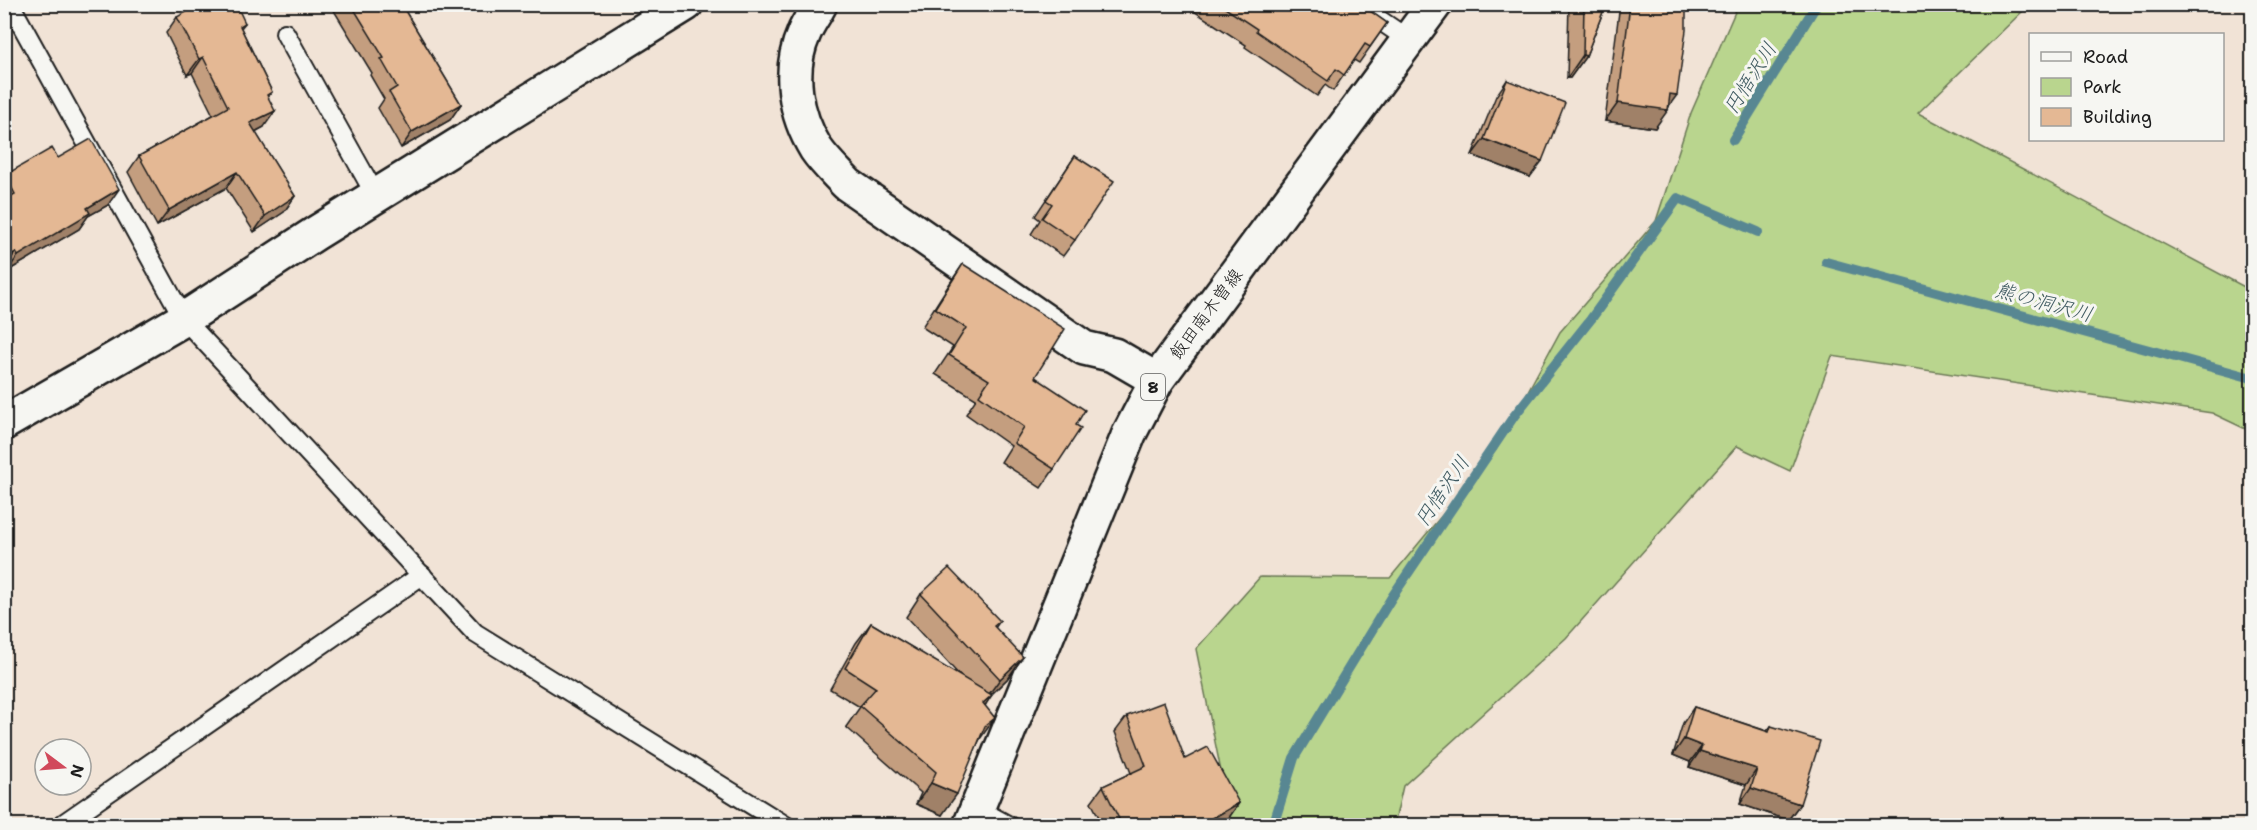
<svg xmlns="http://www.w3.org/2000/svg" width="2257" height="830" font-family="'Shantell Sans','Klee One',sans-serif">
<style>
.green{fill:#b9d58e;stroke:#6a7855;stroke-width:1.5}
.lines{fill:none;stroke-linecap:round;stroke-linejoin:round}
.stream{stroke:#598792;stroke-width:10}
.lane-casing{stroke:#1c1c1c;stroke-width:22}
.street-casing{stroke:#1c1c1c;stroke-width:38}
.primary-casing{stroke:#1c1c1c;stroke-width:38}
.lane{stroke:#f6f6f2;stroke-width:18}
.street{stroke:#f6f6f2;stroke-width:33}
.primary{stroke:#f6f6f2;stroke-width:33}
.wall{fill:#c49e7f;stroke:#1c1c1c;stroke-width:1.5}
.shaded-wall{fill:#a08168;stroke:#1c1c1c;stroke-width:1.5}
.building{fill:#e4b894;stroke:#1c1c1c;stroke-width:1.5}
.labels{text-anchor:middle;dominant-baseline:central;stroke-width:6;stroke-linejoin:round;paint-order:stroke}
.shield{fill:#f6f6f2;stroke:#5d5d5c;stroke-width:1.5}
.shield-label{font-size:16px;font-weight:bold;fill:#1c1c1c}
.street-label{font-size:18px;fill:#1c1c1c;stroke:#f6f6f2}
.water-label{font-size:20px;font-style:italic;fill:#3f5a61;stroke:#f6f6f2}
</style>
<rect width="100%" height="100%" fill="#f1e3d6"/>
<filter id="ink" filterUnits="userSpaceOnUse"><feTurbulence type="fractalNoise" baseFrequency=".0167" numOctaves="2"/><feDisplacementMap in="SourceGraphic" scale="12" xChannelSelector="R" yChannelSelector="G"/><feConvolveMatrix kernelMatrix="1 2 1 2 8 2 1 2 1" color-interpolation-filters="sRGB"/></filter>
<g filter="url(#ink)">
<polygon class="green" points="1738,5 2029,5 1918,113 2252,291 2252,432 2212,413 1832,356 1790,471 1737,446 1566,638 1403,786 1394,825 1232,825 1196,649 1260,577 1390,578 1496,450 1560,332 1656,221 1691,113"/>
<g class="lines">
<g class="stream">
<polyline points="1733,140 1817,4"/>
<polyline points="1826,262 2252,378"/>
<polyline points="1273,826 1294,758 1392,597 1514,416 1591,319 1678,198 1758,232"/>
</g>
<defs>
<g id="lane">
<polyline points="10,4 184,319 475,633 786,826"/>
<polyline points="1356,4 1409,40"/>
<polyline points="285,33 376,196"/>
<polyline points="976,808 1009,826"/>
<polyline points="60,826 422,575"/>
</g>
<g id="street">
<path d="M820 4C815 14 808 23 804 33 787 71 795 115 816 149 824 161 837 173 847 184L1084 348 1114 355 1157 380"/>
<polyline points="4,423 184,319 316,233 686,4"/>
</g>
<polyline id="primary" points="970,826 1129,434 1157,380 1435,4"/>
</defs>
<use href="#lane" class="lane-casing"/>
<use href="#street" class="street-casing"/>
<use href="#primary" class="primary-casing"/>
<use href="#lane" class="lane"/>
<use href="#street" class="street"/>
<use href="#primary" class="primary"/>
</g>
<g class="wall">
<polygon points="330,4 401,4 461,104 450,120 401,148 378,108 384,99 370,75 372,73"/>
<polygon points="1183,4 1360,4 1387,23 1359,63 1354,60 1333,91 1325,85 1317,96 1245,47 1246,45"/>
<polygon points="1569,4 1606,4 1586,56 1570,78 1567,78"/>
<polygon points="1620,4 1686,4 1669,107 1655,128 1605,121"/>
<polygon points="177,17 245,23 241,28 272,92 268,97 264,127 255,132 295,196 284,212 254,232 226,188 157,226 128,172 139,156 213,115 192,73 187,75 166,33"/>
<polygon points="1507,80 1530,177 1472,155 1496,96"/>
<polygon points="1075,156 1075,240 1063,256 1031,234 1040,220 1035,216"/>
<polygon points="58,158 108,205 88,216 79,229 6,272 4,269 4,176"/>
<polygon points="963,264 1035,377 1076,425 1054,469 1041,488 1001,462 1011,446 966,414 976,399 935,374 953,347 922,327 950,283"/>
<polygon points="921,594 1000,621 995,628 1023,657 1007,679 991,695 985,706 980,739 942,815 916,804 921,793 846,727 860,707 830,689 856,643 871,623 961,677 906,617"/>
<polygon points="1694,707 1767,731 1771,726 1800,804 1788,820 1740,804 1746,785 1689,767 1690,762 1673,755 1683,723"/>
<polygon points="1127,716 1185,759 1239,803 1228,819 1216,825 1103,825 1091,802 1103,786 1131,773 1115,732"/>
</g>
<g class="shaded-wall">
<polygon points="1583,55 1586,56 1570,78 1567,78"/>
<polygon points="203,57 192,73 187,75 199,59"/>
<polygon points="1670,94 1677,95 1666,110 1668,110 1655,128 1605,121 1618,103"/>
<polygon points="461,104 450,120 401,148 412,132"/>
<polygon points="275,111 264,127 239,140 250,123"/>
<polygon points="1484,139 1542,161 1530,177 1472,155"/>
<polygon points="237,172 226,188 157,226 169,210"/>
<polygon points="119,189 108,205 88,216 79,229 6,272 18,256 87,208"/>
<polygon points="295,196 284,212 254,232 265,216"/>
<polygon points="16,252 4,268 4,258"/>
<polygon points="1023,657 1007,679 984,701 1000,679"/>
<polygon points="992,695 978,716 983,703"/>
<polygon points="995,718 980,739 971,746 985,726"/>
<polygon points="1684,739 1702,746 1690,762 1673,755"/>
<polygon points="1700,751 1757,769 1746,785 1689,767"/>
<polygon points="931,783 957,794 942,815 916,804"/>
<polygon points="1751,788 1800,804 1788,820 1740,804"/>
<polygon points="1239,803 1228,819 1216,825 1202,825 1204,823"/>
</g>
<g class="building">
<polygon points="201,4 236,4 245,23 240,26 272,92 267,95 275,111 250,123 295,196 265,216 237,172 169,210 139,156 228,107 203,57 199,59 177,17"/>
<polygon points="351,4 401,4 461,104 412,132 389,92 397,87 381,59 384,58"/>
<polygon points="1219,4 1360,4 1387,23 1370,47 1365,44 1344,75 1336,69 1328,81 1256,31 1257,29"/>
<polygon points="1584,4 1606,4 1586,56 1583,55"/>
<polygon points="1630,4 1686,4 1686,30 1677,95 1670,94 1668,110 1618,103"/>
<polygon points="1507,80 1565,103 1542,161 1484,139"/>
<polygon points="91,139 119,189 87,208 90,213 18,256 16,252 4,258 4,200 15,194 5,175 52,148 58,158"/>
<polygon points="1075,156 1114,181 1075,240 1042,218 1052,204 1046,200"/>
<polygon points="963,264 1065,329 1035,377 1085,410 1076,425 1081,428 1054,469 1014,443 1024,427 979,395 989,380 949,355 966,328 935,308"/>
<polygon points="949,568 1000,621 994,626 1023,657 1000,679 921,594"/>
<polygon points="871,623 992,695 983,703 995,718 985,726 957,794 931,783 936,772 860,706 876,688 845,668"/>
<polygon points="1164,702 1185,759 1208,747 1239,803 1204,823 1206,825 1122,825 1103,786 1146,766 1127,716"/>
<polygon points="1694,707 1769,732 1771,726 1820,741 1800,804 1751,788 1757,769 1700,751 1702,746 1684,739"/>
</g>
</g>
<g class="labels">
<rect class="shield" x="1141" y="374" width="24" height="26" rx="4.5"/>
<g class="shield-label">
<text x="1153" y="387">8</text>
</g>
<g class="street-label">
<text transform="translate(1206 314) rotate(-53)">飯田南木曽線</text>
</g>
<g class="water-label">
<text transform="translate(1750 78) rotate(-58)">円悟沢川</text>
<text transform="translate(2044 302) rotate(15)">熊の洞沢川</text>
<text transform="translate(1442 491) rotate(-56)">円悟沢川</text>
</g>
</g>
<rect width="2257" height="830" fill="none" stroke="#f6f6f2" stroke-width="24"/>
<rect x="12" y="12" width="2233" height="806" fill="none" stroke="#1c1c1c" stroke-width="2" filter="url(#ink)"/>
<rect x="2029" y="33" width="195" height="108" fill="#f6f6f2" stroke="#9f9f9c" stroke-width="1.5"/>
<rect x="2041" y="52" width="30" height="9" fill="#f6f6f2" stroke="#9f9f9c" stroke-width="1.5"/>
<text x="2083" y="63" font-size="18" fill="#1c1c1c">Road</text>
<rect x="2041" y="78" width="30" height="18" fill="#b9d58e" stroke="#9f9f9c" stroke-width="1.5"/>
<text x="2083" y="93" font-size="18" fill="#1c1c1c">Park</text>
<rect x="2041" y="108" width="30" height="18" fill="#e4b894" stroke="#9f9f9c" stroke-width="1.5"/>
<text x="2083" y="123" font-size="18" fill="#1c1c1c">Building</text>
<g transform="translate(63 767) rotate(106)"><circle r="28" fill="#f6f6f2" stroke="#9f9f9c" stroke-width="1.5"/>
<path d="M0-4.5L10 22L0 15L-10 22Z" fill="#d1495b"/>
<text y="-9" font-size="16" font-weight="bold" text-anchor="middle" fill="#1c1c1c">N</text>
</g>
</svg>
